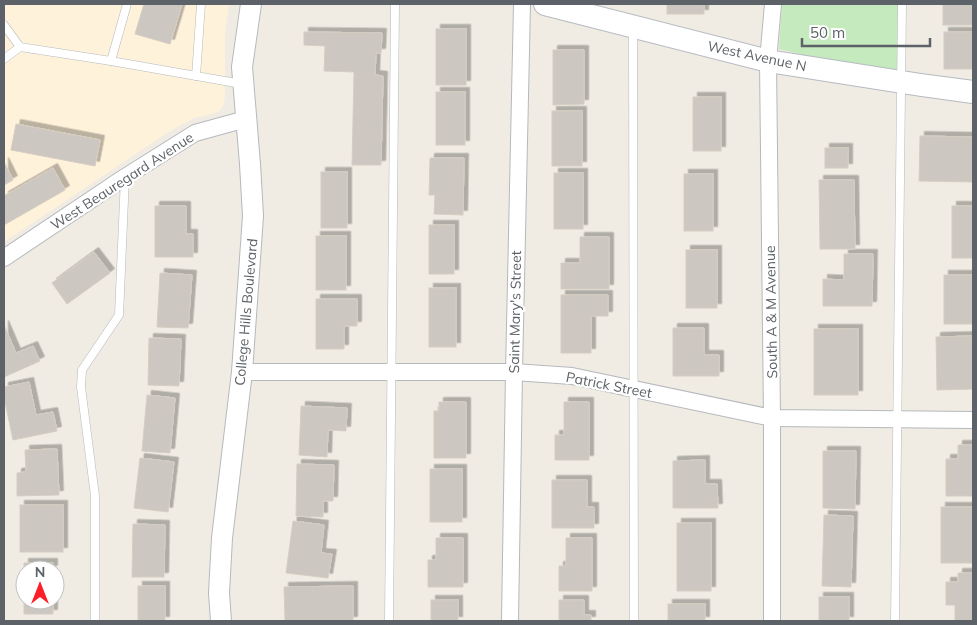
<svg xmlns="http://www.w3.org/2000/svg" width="977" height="625" font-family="Mulish,sans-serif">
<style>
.commercial{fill:#fff2db}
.green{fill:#c4eabe}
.building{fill:#ccc7c1;stroke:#d6cdc2;filter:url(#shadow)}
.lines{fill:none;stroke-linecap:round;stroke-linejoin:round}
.service-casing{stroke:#b5b9bd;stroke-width:9}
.minor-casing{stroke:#b5b9bd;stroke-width:18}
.tertiary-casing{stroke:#b5b9bd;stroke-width:22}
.secondary-casing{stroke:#b6bbc0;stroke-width:24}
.service{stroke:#fff;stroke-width:8}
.minor{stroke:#fff;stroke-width:16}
.tertiary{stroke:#fff;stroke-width:20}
.secondary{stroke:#fff;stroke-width:22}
.labels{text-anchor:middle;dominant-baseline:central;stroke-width:4.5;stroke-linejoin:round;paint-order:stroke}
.street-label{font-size:14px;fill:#5c6267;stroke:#fff}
</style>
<defs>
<filter id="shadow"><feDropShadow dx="4.5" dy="-4.5" stdDeviation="0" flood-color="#0004"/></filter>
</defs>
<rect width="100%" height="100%" fill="#f0ece4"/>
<polygon class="commercial" points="4,4 229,4 225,34 225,96 223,106 219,111 212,114 194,118 170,131 4,242"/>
<polygon class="green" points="782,4 899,4 898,77 859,69 779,49"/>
<g class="building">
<polygon points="144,4 182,4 170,44 135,34"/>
<rect x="667" y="4" width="37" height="10"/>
<rect x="943" y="4" width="30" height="21"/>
<rect x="436" y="29" width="30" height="56"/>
<polygon points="304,32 382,33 381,53 376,53 375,75 383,76 381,165 352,165 354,72 324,71 325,46 304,45"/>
<rect x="944" y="32" width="29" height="37"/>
<polygon points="553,50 584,50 584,104 553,105"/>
<rect x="436" y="92" width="29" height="53"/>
<rect x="693" y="97" width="28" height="54"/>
<rect x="552" y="111" width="30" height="55"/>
<polygon points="16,124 100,140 95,166 11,150"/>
<polygon points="920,136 973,137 973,182 919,181"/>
<rect x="825" y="148" width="23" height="20"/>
<polygon points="430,158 464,158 463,215 434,214 435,195 429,195"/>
<polygon points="4,162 13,180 4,185"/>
<polygon points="53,168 65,190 4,225 4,196"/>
<rect x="321" y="172" width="26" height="56"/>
<rect x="554" y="173" width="29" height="56"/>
<rect x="684" y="174" width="29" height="57"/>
<polygon points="819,180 854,180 855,249 820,249"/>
<polygon points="155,206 186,206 186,234 193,234 193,257 155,257"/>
<rect x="952" y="206" width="21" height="52"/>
<rect x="429" y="225" width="25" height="49"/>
<rect x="316" y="236" width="30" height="54"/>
<polygon points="580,237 609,237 609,289 561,289 561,263 580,263"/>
<rect x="686" y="250" width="31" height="58"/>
<polygon points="94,252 110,273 67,304 52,283"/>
<polygon points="844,254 873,254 872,306 823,306 823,279 844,280"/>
<polygon points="160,273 192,275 188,328 157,327"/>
<rect x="944" y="275" width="29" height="49"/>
<rect x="429" y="288" width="27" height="59"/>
<polygon points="561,295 608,295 608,316 591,316 591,353 561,353"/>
<polygon points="316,299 357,299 357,326 344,326 344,349 316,349"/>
<polygon points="4,325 16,353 33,346 40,361 4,377"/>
<polygon points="673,328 704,328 704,355 719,355 719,376 673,376"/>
<rect x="814" y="329" width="44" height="66"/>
<polygon points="973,336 973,389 937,390 936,337"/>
<polygon points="149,338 181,339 179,386 148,385"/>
<polygon points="29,382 36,415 53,412 57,431 13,440 4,397 4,387"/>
<polygon points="147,395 175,398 170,453 142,451"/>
<polygon points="439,402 466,402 466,458 434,458 434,411 439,411"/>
<polygon points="564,402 589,402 589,460 555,460 555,435 564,435"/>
<polygon points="301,406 347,408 346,431 328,430 327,457 299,455"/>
<polygon points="958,445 973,445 973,496 946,496 946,459 958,459"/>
<polygon points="57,449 59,495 17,496 17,473 26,472 25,450"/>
<polygon points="823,451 856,451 855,509 823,508"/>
<polygon points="140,458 174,462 168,512 134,508"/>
<polygon points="705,460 705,484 717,484 718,508 673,508 673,461"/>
<polygon points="297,464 334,465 333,501 323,501 323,517 296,516"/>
<rect x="430" y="469" width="32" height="53"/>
<polygon points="552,480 587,480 587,507 594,507 594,528 552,528"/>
<rect x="20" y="505" width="43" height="47"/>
<rect x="941" y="507" width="32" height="56"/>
<polygon points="824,515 853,516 851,587 822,586"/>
<polygon points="293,521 324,525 321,553 332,554 328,578 286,573"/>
<rect x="677" y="523" width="34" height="68"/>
<polygon points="133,524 165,525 164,577 132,577"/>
<polygon points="436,538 463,538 463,587 428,587 428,560 436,560"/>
<polygon points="566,538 592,538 592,591 559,591 559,566 566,566"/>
<polygon points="24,563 53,563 53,570 25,570 25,600 53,600 53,614 24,614"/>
<polygon points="958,573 973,573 973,621 955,621 955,605 946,605 946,582 958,582"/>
<rect x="138" y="586" width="27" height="35"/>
<polygon points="353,586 353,621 285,621 284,587"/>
<rect x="819" y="597" width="30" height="24"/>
<rect x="431" y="600" width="27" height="21"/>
<polygon points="559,600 584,600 584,615 591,615 591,621 559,621"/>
<rect x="668" y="604" width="37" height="17"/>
</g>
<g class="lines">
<defs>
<g id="service">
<polyline points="4,25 20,47 111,61 242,84"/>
<polyline points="633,28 634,621"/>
<polyline points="4,59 20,47"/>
<polyline points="111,61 127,4"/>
<polyline points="196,76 201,4"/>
<polyline points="95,621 95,496 81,387 82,370 119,315 125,177"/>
<polyline points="389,621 395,4"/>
<polyline points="895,621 902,4"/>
</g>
<g id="minor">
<polyline points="4,258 125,177 195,133 246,119"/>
<polyline points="242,372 514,372 572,376 772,418 973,420"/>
<polyline points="510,621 514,372 522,4"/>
<polyline points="772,621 772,418 768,61 773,4"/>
</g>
<polyline id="tertiary" points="221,621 219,593 222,538 242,372 253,216 250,164 242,67 251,4"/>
<polyline id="secondary" points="545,4 768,61 921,85 973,92"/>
</defs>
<use href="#service" class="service-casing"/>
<use href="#minor" class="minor-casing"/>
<use href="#tertiary" class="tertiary-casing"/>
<use href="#secondary" class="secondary-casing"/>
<use href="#service" class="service"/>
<use href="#minor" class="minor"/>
<use href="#tertiary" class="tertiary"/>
<use href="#secondary" class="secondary"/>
</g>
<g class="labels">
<g class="street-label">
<text transform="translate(757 56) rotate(12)">West Avenue N</text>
<text transform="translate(122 181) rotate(-33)">West Beauregard Avenue</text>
<text transform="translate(246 312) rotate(-85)">College Hills Boulevard</text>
<text transform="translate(515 312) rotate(-89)">Saint Mary's Street</text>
<text transform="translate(771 312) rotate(-91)">South A &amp; M Avenue</text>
<text transform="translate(609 385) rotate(11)">Patrick Street</text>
</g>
</g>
<rect width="977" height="625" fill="none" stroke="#5c6267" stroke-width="10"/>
<g transform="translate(40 585)"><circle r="24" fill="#ffffff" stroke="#bec0c2"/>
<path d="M0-4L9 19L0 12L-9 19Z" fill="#fb2028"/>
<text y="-8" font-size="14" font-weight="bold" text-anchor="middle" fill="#5c6267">N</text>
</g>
<path d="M802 38v8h128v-8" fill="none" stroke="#5c6267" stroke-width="2.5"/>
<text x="810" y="38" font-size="15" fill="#5c6267" stroke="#ffffff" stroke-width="4" paint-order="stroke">50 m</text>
</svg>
